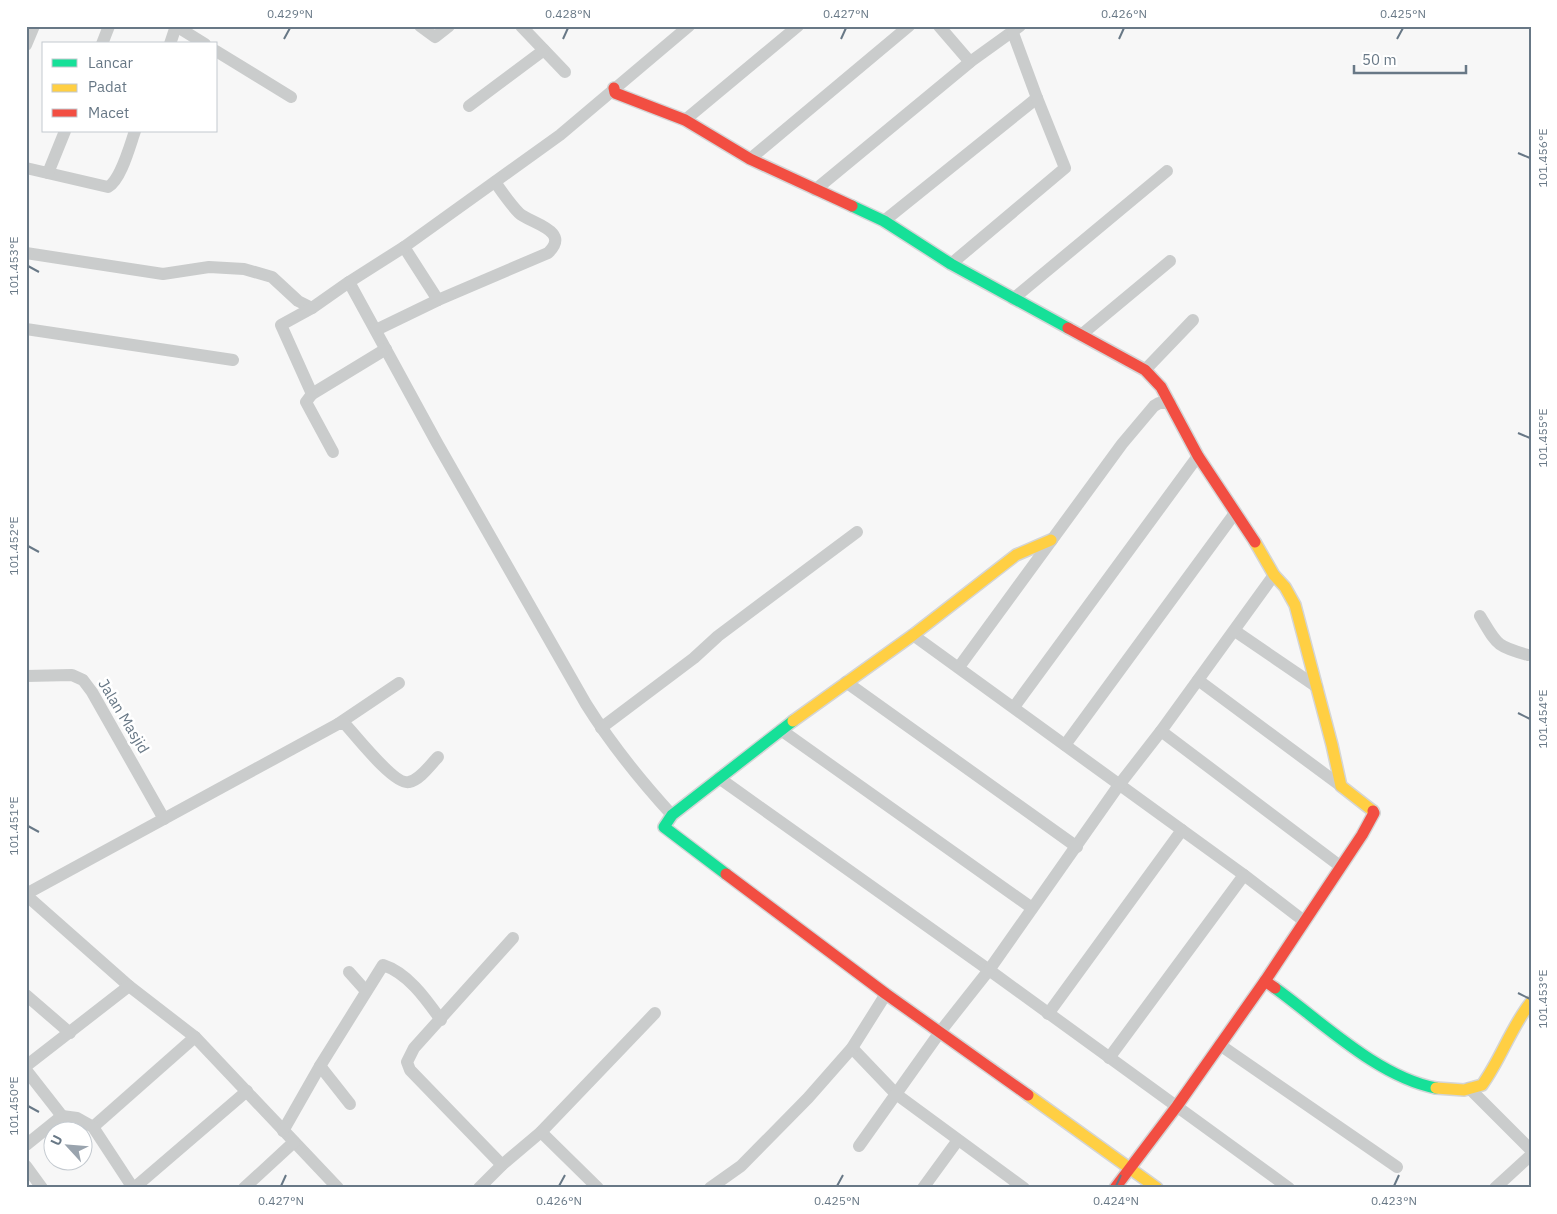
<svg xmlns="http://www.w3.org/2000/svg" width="1557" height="1214" font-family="'IBM Plex Sans',sans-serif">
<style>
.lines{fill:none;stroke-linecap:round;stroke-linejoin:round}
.fast-casing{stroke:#d4d5d6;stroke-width:14}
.slow-casing{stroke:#d4d5d6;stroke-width:14}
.jam-casing{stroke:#d4d5d6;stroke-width:14}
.street{stroke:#cacccc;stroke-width:12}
.fast{stroke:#16e098;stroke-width:11}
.slow{stroke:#ffcf43;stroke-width:11}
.jam{stroke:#f24e42;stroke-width:11}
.ticks{fill:none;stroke:#687886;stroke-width:2}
.labels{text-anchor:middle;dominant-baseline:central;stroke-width:5;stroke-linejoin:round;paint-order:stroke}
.street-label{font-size:15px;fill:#687886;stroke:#fff}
.neatline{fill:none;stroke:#687886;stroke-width:2}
.ticks-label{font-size:12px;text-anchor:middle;fill:#687886}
</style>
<rect width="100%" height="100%" fill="#f7f7f7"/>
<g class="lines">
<defs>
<g id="fast">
<polyline points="852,206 884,221 951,264 1068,328"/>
<polyline points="726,874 664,827 672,815 793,721"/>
<path d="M1275 988C1322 1022 1378 1077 1436 1088"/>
</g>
<g id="slow">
<polyline points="1255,542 1274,575 1285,587 1295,605 1332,745 1341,786 1373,811"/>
<polyline points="793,721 913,635 1016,555 1051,540"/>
<path d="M1436 1088 1464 1090 1482 1085C1501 1059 1511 1027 1531 1002"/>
<polyline points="1028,1095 1157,1188"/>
</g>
<g id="jam">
<polyline points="614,88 615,93 685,120 750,159 852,206"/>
<polyline points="1068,328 1145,370 1161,387 1198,456 1255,542"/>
<polyline points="726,874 886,994 1028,1095"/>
<polyline points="1265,981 1362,835 1374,813 1373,811"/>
<polyline points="1115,1188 1177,1106 1265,981 1275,988"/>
</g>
</defs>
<use href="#fast" class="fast-casing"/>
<use href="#slow" class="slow-casing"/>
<use href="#jam" class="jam-casing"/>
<g class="street">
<polyline points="176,26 205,44"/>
<polyline points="420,26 435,37 449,26"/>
<polyline points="521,26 565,72"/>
<polyline points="939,26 970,62"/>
<polyline points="102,44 109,26"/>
<polyline points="170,44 176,26"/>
<polyline points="26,45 34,26"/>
<polyline points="216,51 291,97"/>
<polyline points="469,106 544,50"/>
<polyline points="685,120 798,26"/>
<polyline points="750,159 909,26"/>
<path d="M26 168 108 187C121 180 130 145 135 131"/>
<polyline points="48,173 65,131"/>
<polyline points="815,190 970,62 1020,26"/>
<polyline points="884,221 1037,98"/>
<polyline points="26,253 163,274 209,267 244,269 272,277 298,301 312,308"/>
<polyline points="951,264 1065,168 1037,98 1013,33"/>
<path d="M349 282 437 443 586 704C611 744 640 780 672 815"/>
<polyline points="1013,299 1167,171"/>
<path d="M438 300 548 253C572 230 529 223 519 213 510 204 502 192 495 182"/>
<polyline points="26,329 233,360"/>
<polyline points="376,330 438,300 404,247"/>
<polyline points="1081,335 1170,261"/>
<polyline points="386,349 312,394 281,325 312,308 349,282 404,247 560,135 689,26"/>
<polyline points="1145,370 1193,320"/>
<polyline points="312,394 306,402 333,452"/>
<path d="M1480 616C1497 644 1495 646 1528 655"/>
<polyline points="1235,631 1317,687"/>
<polyline points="913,635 1244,875 1304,921"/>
<polyline points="959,667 1122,444 1154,406 1159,403 1170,403"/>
<polyline points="26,676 72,675 83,680 92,692 164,819"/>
<polyline points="1198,680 1341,786"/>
<polyline points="846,682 1077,847"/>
<polyline points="1014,707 1198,456"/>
<polyline points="338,724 399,683"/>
<polyline points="601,728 694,658 718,636 857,532"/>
<polyline points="781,730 1032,908"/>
<polyline points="1161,731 1340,866"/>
<polyline points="1065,745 1235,513"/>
<polyline points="719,778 989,970 1289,1188"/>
<path d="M26 894 338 724H345C356 736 395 786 409 782 420 780 431 764 438 757"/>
<polyline points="26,895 129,986 195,1037 338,1188"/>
<polyline points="349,972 366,991"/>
<polyline points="26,995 70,1033"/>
<polyline points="1048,1014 1182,830"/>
<polyline points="1220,1045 1397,1167"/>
<polyline points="852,1048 896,1094 1024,1188"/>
<polyline points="1109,1058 1244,875"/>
<polyline points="26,1066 129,986"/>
<polyline points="320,1066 350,1104"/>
<polyline points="26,1070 62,1116"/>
<polyline points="1469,1088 1531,1150"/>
<polyline points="93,1127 195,1037"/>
<path d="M283 1131 320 1066 383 965C408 973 426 999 441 1020"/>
<polyline points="541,1132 598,1188"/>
<polyline points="26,1145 62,1116 77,1118 93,1127 133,1188"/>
<polyline points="859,1146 940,1032 989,970 1119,785 1161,731 1274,575"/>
<polyline points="502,1165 410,1070 407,1062 414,1048 513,938"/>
<polyline points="26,1166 42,1188"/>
<polyline points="134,1188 247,1091"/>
<polyline points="244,1188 294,1142"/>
<polyline points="479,1188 502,1165 541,1132 655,1013"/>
<polyline points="710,1188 741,1166 808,1098 852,1048 886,994"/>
<polyline points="923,1188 958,1140"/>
<polyline points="1495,1188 1531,1155"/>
</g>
<use href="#fast" class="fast"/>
<use href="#slow" class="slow"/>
<use href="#jam" class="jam"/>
</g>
<path class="ticks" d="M284 39 290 28M563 39 568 28M841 39 846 28M1119 39 1124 28M1397 39 1403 28M1518 153 1530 158M28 266 39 272M1518 433 1530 438M28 546 39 552M1518 713 1530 719M28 826 39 832M1518 993 1530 999M28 1106 39 1112M281 1186 286 1175M559 1186 565 1175M837 1186 843 1175M1116 1186 1121 1175M1394 1186 1399 1175"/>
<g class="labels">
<g class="street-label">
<text transform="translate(124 716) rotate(59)">Jalan Masjid</text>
</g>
</g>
<rect width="1557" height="1214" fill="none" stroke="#ffffff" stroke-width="55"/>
<rect x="42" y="42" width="175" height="90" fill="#ffffff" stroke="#c3c9cf"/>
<rect x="52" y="59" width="25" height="8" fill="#16e098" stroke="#c3c9cf"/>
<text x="88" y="68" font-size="15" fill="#687886">Lancar</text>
<rect x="52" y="84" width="25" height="8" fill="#ffcf43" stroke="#c3c9cf"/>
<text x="88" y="92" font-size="15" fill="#687886">Padat</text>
<rect x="52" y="109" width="25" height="8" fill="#f24e42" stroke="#c3c9cf"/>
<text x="88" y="118" font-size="15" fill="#687886">Macet</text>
<g transform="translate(68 1146) rotate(296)"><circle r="24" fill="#ffffff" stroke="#c3c9cf"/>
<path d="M0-4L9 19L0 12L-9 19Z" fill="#9aa4ae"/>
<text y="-8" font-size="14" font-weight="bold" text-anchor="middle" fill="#687886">U</text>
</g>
<path d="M1354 65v8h112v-8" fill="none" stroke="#687886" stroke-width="2.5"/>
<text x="1362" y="65" font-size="15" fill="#687886" stroke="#ffffff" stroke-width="4" paint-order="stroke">50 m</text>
<rect x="28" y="28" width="1502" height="1158" class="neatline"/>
<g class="ticks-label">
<text x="290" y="18">0.429°N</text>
<text x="568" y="18">0.428°N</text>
<text x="846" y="18">0.427°N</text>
<text x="1124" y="18">0.426°N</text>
<text x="1403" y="18">0.425°N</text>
<text transform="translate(1543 158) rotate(-90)" y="4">101.456°E</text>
<text transform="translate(14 266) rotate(-90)" y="4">101.453°E</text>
<text transform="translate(1543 438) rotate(-90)" y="4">101.455°E</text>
<text transform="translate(14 546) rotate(-90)" y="4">101.452°E</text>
<text transform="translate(1543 719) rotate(-90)" y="4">101.454°E</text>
<text transform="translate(14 826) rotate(-90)" y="4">101.451°E</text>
<text transform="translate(1543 999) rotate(-90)" y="4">101.453°E</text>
<text transform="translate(14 1106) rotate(-90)" y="4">101.450°E</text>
<text x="281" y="1205">0.427°N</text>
<text x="559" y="1205">0.426°N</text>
<text x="837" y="1205">0.425°N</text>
<text x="1116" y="1205">0.424°N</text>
<text x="1394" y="1205">0.423°N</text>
</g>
</svg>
